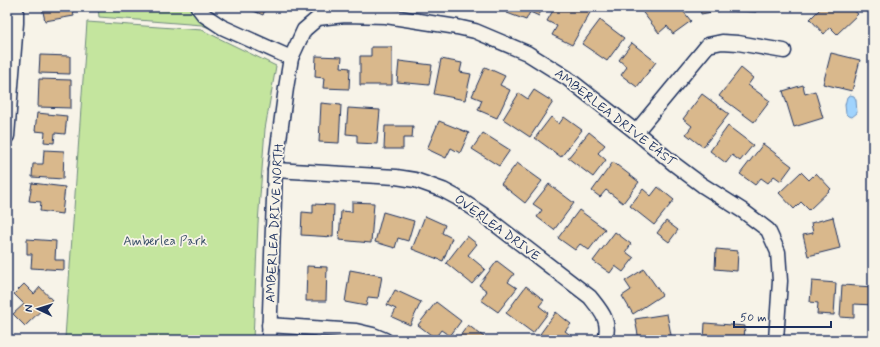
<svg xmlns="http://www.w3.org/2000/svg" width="880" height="347" font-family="Mynerve,sans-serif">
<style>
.green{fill:#c4e59e;stroke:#708a7e}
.water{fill:#a0d3fd;stroke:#6b91bd}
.building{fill:#d9b88c;stroke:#1b2f5e}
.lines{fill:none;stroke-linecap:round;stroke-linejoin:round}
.street-casing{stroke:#1b2f5e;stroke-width:17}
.street{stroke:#f7f3e8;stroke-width:14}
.labels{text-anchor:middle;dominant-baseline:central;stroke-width:3.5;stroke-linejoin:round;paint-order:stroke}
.street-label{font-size:13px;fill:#1b2f5e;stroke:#f7f3e8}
.park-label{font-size:13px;fill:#3d536b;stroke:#f7f3e8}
</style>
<rect width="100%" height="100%" fill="#f7f3e8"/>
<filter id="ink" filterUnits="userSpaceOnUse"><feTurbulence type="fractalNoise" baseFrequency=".025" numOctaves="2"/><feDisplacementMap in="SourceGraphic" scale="8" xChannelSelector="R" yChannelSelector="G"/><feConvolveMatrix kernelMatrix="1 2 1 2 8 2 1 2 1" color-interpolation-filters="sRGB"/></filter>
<g filter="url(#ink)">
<g class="green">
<polygon points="98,7 189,7 194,15 200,20 216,31 202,25 99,17"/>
<polygon points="87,22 202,30 276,66 265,129 258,223 253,340 80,340 65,338"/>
</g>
<polygon class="water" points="850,95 854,96 856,100 857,113 852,117 848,116 846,114 845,105 847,97"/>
<g class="building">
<polygon points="42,7 72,7 74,16 45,21"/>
<polygon points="250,7 266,7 263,15 249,9"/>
<polygon points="483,7 501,7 500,12"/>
<polygon points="509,7 542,7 539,16 530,12 526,20 507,13"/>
<polygon points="555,7 583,7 591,11 572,45 552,35 557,26 547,21"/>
<polygon points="643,7 680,7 691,21 673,34 667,26 659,33 640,9"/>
<polygon points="700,7 723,7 723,10 701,14"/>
<polygon points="735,7 756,7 756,12 735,11"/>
<polygon points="822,7 850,7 858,14 837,34 830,27 824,34 810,19"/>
<polygon points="600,20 624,38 607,61 582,44"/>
<polygon points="632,43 656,62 637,87 621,75 627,67 619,60"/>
<polygon points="371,47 392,47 392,85 360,85 360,56 371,56"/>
<polygon points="831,53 860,60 852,91 823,84"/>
<polygon points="40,55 70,56 70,74 39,73"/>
<polygon points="316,56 342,57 341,67 350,68 349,89 323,88 324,78 315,77"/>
<polygon points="441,59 462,63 460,72 471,74 465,100 434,94"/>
<polygon points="399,61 432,65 429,85 397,82"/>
<polygon points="485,67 505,76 500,85 510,90 497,118 478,110 482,100 472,96"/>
<polygon points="741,68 753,78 748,85 770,101 754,122 719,96"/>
<polygon points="39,79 71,80 71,108 38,107"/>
<polygon points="803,85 805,94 815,91 823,118 794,127 783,91"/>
<polygon points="534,90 553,102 530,137 503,119 519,93 528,99"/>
<polygon points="702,94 729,114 703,147 686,134 692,126 683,119"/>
<polygon points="321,103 341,105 339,143 319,142"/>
<polygon points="348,108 380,110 377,144 357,143 357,135 346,134"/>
<polygon points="37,113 67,116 65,134 55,133 54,143 44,142 45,132 35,131"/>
<polygon points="551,117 559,124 564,117 582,130 561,157 535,138"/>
<polygon points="439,121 469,133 460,153 451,148 446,158 427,149"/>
<polygon points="385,126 413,126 412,138 403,138 403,149 384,149"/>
<polygon points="728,126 753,145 740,161 732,155 726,163 710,151"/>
<polygon points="589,132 605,145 598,153 606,160 593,177 568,158"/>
<polygon points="483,133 510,150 499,166 472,149"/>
<polygon points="763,144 792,166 781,181 774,176 768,183 761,178 755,185 740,174"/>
<polygon points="44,150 64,151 63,179 32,177 33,164 43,164"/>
<polygon points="613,162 639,182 623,203 606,190 600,197 592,191"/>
<polygon points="517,163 542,181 525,203 501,184"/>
<polygon points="801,172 809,180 816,173 831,189 809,210 801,202 794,209 779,193"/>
<polygon points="32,183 65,187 62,214 40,211 41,202 29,201"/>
<polygon points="549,184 574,203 554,230 537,217 542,210 533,204"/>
<polygon points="658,187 674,200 654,225 630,206 643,189 651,196"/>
<polygon points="352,202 374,203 371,243 339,240 341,211 352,212"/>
<polygon points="313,204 334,205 333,237 301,235 302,212 313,213"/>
<polygon points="579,210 605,229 589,250 580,244 575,250 558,238"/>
<polygon points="383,212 414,221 408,241 398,238 395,248 375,242"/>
<polygon points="425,216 445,225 442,233 452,238 443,261 412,249"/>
<polygon points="833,217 840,248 808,256 803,235 813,233 811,223"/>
<polygon points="666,221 678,230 669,242 657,233"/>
<polygon points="615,232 631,244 626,252 634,258 623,272 615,266 610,273 593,261"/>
<polygon points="467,236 477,244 468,255 485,269 472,284 446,263"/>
<polygon points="27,239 56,241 55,260 64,260 64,270 31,268 32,254 27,254"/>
<polygon points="716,249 738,251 737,271 715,269"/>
<polygon points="497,261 514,274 508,282 517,288 498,312 481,300 487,291 479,285"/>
<polygon points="307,266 327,267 326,301 306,301"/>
<polygon points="644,269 662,295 633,314 622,296 631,290 625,281"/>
<polygon points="350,270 382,276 378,298 368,297 366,306 345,302"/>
<polygon points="812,281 836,283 834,315 817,314 818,303 810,302"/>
<polygon points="24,284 34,294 40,287 52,300 25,326 13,314 24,304 14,294"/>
<polygon points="842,285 873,287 873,305 854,304 854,318 840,317"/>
<polygon points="526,286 544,300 539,306 548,313 533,333 506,313"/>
<polygon points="395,290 421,302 410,325 392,317 396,309 387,305"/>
<polygon points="436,302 461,321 450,336 441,330 435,338 418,325"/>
<polygon points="556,312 571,324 565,331 573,337 570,340 547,340 540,334"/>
<polygon points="667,314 672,340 650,340 650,339 639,340 635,319"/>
<polygon points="705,323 745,326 744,340 704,340"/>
<polygon points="468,325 488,340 457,340"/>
</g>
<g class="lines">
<defs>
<g id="street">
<polyline points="198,7 204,15 222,27 291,58"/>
<polyline points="636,132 708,45 722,42 738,43 784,51"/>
<polyline points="7,136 16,23 16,11 15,7"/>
<path d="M275 170 396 177 415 180 443 190 456 197 482 214 590 297C601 311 611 321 605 340"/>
<polyline points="269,325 356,331 373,335 385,340"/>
<polyline points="269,340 275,170 286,88 291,58 304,30 318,18 345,15 386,16 457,27 475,31 527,53 567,78 636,132 674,164 702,185 743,211 768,230 778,252 780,281 776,340"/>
</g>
</defs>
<use href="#street" class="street-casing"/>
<use href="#street" class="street"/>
</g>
</g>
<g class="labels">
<g class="street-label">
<text transform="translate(615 118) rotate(38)">AMBERLEA DRIVE EAST</text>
<text transform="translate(275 223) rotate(-87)">AMBERLEA DRIVE NORTH</text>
<text transform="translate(497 228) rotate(36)">OVERLEA DRIVE</text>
</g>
<g class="park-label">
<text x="165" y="241">Amberlea Park</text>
</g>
</g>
<rect width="880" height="347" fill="none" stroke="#f7f3e8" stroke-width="24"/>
<rect x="12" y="12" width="856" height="323" fill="none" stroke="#1b2f5e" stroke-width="1.5" filter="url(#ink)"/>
<g transform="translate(38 309) rotate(274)" stroke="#f7f3e8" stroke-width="3" paint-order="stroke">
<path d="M0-3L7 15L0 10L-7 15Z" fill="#1b2f5e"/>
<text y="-6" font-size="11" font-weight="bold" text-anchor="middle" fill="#1b2f5e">N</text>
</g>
<path d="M734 321v6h97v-6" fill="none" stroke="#1b2f5e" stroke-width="2"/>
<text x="740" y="321" font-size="12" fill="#1b2f5e" stroke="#f7f3e8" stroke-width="3" paint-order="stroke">50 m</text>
</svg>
